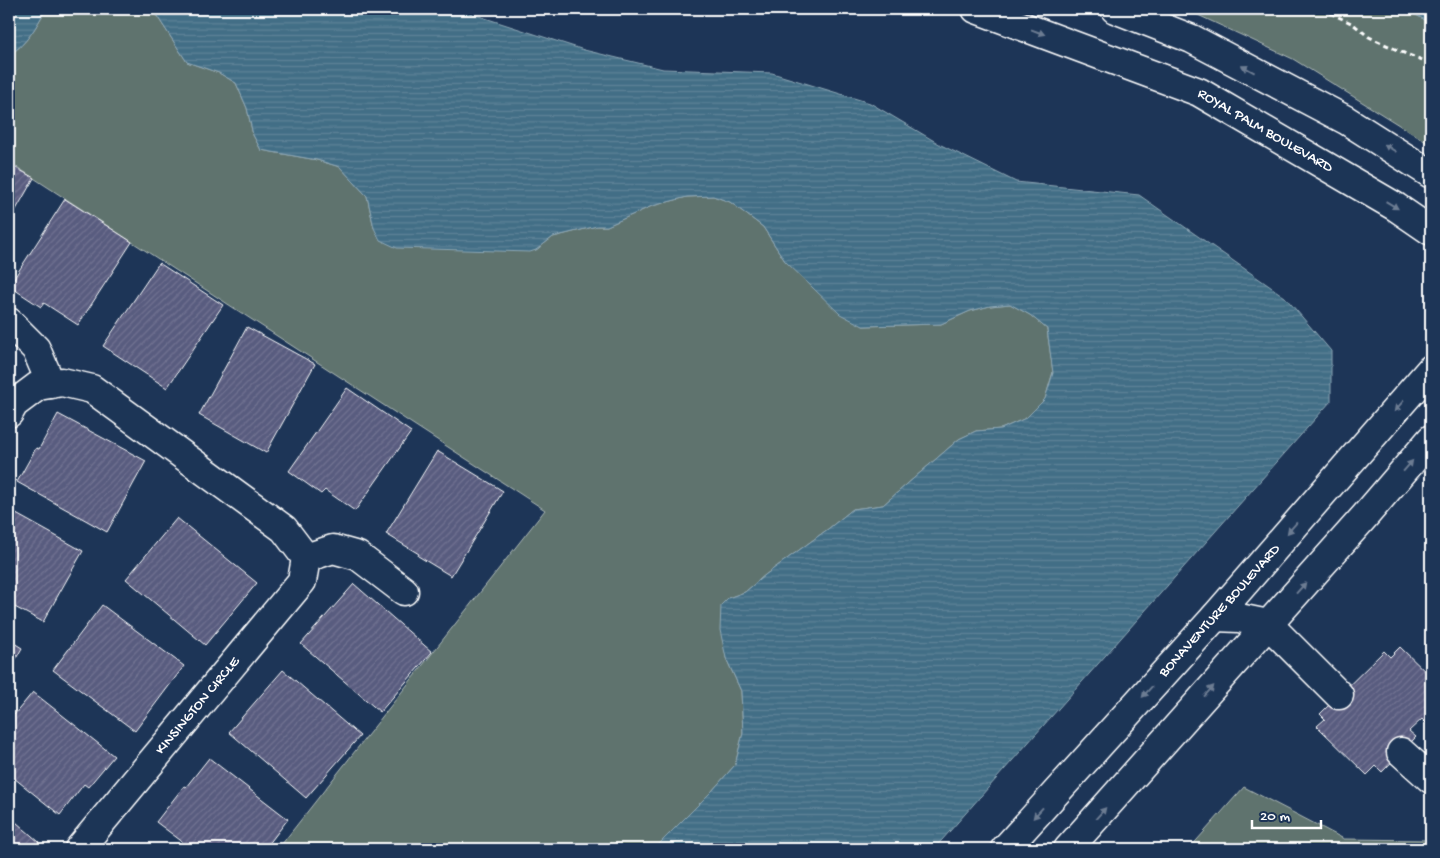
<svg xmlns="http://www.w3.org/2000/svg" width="1440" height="858" font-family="'Gochi Hand',sans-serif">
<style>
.green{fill:#5e736e;stroke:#aeb9b6}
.water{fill:url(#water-rules);stroke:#8ea8b6}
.building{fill:url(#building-hatch);stroke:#fff}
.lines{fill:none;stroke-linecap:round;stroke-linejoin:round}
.minor-casing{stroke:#fff;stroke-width:31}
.major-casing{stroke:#fff;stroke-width:31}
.path{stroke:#fff;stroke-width:3;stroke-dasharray:5 4;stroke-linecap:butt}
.minor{stroke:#1d3557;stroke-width:28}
.major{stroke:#1d3557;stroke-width:28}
.oneway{fill:#6c7c92}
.labels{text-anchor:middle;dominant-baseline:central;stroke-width:4.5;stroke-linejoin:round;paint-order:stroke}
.street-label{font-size:15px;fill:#fff;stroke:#1d3557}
</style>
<defs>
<pattern id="water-rules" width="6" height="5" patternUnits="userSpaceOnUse" patternTransform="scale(1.25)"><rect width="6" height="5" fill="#426e86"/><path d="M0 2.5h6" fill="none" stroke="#5e8498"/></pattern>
<pattern id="building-hatch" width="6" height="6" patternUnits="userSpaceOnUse" patternTransform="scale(1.25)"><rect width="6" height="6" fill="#595b7f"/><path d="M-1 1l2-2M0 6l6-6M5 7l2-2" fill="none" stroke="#727492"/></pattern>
</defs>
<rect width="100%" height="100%" fill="#1d3557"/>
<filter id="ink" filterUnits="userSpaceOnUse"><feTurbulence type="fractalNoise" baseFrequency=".02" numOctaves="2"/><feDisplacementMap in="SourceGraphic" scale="10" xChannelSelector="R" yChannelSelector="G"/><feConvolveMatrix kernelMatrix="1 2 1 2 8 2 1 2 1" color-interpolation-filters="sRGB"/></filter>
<g filter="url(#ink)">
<g class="green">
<path d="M46 9H145L157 16 187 62 219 73 236 83 247 108 253 135 261 150 317 160 340 167 367 196 374 228 536 250 553 237 597 226H607L652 206 687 197 713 196 730 202 763 227 785 261 863 326 941 324 970 311 990 306 1010 304 1030 315 1047 329 1053 372 1045 399 1026 418 1001 429 976 431 959 439 883 505 853 509 828 529 765 575 745 592 728 598 726 658 741 691 743 733 735 765 712 791 654 849H278L545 510 9 162V55C27 44 36 27 46 9Z"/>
<polygon points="1185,9 1405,9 1429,22 1431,24 1431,145 1293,59"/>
<polygon points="1244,787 1344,839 1431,840 1431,849 1189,849"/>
</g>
<g class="water">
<path d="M9 9H46C36 27 27 44 9 55Z"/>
<polygon points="145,9 457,9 584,50 663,69 772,73 870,103 941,145 1016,182 1139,195 1285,297 1331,351 1331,401 934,849 654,849 712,791 735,765 743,733 741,691 726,658 720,630 721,605 728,598 745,592 765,575 828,529 853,509 883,505 959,439 976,431 1001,429 1026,418 1045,399 1053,373 1047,329 1030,315 1010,304 990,306 970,311 941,324 863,326 840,314 785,261 763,227 730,202 713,196 687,197 652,206 607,226 597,226 553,237 536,250 530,252 397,248 380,240 374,228 367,196 340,167 317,160 261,150 253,135 247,108 236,83 219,73 187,62 157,16"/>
<polygon points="1405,9 1431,9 1431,24 1429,22"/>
</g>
<g class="building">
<polygon points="9,164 34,178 9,222"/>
<polygon points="65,199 132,242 78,325 44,303 41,307 9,286"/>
<polygon points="159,263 223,305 167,388 103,346"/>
<polygon points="247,327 315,364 266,453 199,415"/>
<polygon points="347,388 411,432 355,511 325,490 321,494 289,471"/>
<polygon points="58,414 146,461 107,532 17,482 36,448 39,449"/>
<polygon points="437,451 503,491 451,576 418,556 419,554 386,534"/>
<polygon points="9,510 83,551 43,622 9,604"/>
<polygon points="177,518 257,583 205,645 126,579"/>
<polygon points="354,584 432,652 380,712 301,644"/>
<polygon points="102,605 184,666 135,731 53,670"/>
<polygon points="9,640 22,648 9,671"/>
<polygon points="1400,647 1431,677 1431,721 1428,725 1422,719 1409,731 1416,737 1382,772 1376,766 1367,775 1317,726 1325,719 1320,714 1384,651 1390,657"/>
<polygon points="283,670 360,736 306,798 229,732"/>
<polygon points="33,692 114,756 88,787 84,784 60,815 9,774 9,721"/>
<polygon points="209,758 288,819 265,849 192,849 156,822 184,786 186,787"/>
<polygon points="9,816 39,842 33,849 9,849"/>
</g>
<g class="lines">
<defs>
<g id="minor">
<polyline points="9,322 36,349 51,384"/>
<polyline points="9,413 14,404 38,386 62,382 92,389 284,529 306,558 302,581 79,849"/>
<polyline points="306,558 333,549 358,556 404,591"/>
<polyline points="1215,617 1239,618 1268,624 1339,695"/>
<polyline points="1401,752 1431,779"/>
</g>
<g id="major">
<polyline points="976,9 1199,92 1396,207 1431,231"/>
<polyline points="1115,9 1192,39 1346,120 1431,174"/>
<polyline points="1005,849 1215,617 1431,369"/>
<polyline points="1068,849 1365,516 1431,439"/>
</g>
</defs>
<use href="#minor" class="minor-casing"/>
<use href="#major" class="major-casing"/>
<polyline class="path" points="1322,9 1353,24 1369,37 1406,54 1428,62 1431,66"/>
<use href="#minor" class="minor"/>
<use href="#major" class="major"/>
</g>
<defs><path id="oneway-solid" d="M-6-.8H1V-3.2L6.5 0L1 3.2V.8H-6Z" transform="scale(1.25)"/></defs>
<g class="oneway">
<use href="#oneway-solid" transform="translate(1038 32) rotate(21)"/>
<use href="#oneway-solid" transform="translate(1248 69) rotate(-152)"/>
<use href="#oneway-solid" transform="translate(1390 148) rotate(-148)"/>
<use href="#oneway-solid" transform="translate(1392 205) rotate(31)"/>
<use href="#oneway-solid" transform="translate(1399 406) rotate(131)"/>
<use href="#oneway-solid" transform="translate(1408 466) rotate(-49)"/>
<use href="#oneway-solid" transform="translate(1292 528) rotate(131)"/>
<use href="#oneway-solid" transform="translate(1301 588) rotate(-48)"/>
<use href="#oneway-solid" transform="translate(1209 691) rotate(-48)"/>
<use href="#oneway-solid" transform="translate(1147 692) rotate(132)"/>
<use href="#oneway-solid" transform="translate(1038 813) rotate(132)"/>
<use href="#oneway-solid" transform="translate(1101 813) rotate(-48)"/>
</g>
</g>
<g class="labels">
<g class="street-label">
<text transform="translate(1265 131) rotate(30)">ROYAL PALM BOULEVARD</text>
<text transform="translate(1220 611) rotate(-48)">BONAVENTURE BOULEVARD</text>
<text transform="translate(198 706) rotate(-50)">KINSINGTON CIRCLE</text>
</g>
</g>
<rect width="1440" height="858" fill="none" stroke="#1d3557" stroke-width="30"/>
<rect x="15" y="15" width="1410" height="828" fill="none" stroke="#fff" stroke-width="2" filter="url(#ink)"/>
<path d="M1252 820v8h69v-8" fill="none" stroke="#ffffff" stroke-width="2.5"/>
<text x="1260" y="820" font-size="15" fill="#ffffff" stroke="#1d3557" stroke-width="4" paint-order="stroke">20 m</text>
</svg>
